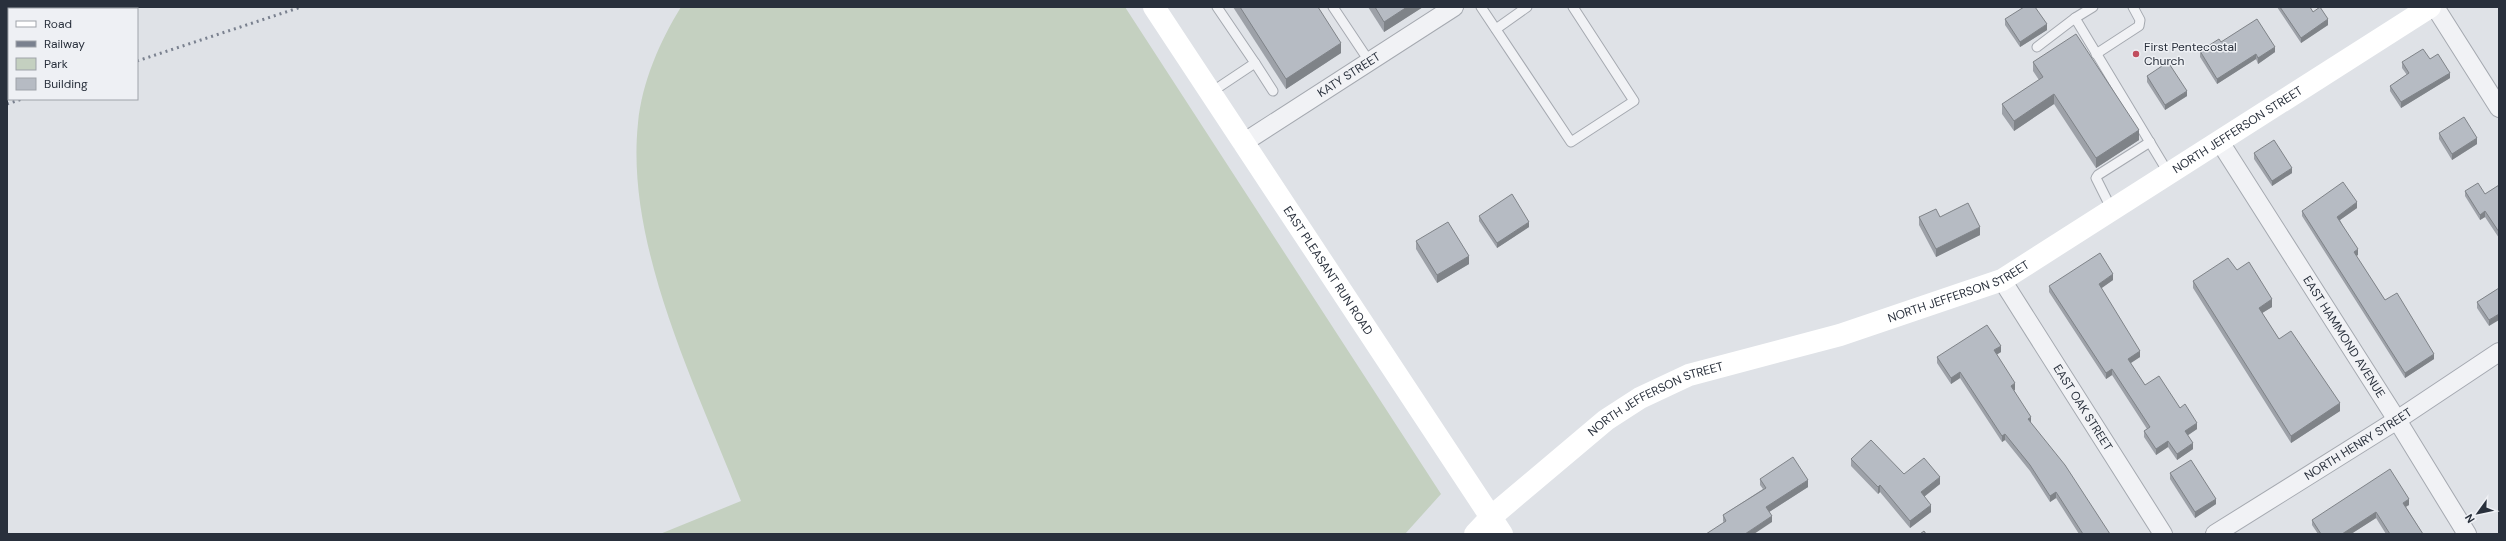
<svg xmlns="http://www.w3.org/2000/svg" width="2506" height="541" font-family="'DM Sans',sans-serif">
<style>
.green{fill:#c4d0c0}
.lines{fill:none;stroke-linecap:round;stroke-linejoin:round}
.lane-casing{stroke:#a5a9b0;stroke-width:11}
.street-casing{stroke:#a5a9b0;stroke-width:20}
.lane{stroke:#f1f2f5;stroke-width:9}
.street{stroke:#f1f2f5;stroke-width:18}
.secondary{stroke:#fff;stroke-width:22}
.rail{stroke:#7a818f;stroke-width:3;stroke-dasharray:2 4;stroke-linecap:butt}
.wall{fill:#9da1a8}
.shaded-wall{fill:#7f8388}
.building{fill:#b6bbc3;stroke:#7f8388}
.poi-dot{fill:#c14e5e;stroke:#eef0f4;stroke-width:1.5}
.labels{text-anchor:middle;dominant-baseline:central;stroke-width:3;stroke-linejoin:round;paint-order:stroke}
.poi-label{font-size:12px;fill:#29303c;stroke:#eef0f4;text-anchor:start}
.street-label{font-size:12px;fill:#29303c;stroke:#eef0f4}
</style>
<rect width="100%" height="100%" fill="#dfe2e7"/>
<path class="green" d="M681 7H1125L1441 494 1405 534H660L741 501C697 388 625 246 638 123 642 82 660 41 681 7Z"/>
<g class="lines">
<defs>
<g id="lane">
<polyline points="1333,7 1369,61"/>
<polyline points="1481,7 1571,142 1634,101 1573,7"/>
<polyline points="2075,18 2093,7"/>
<polyline points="1496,29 1527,7"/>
<polyline points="2037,47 2075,18 2169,174"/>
<polyline points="2096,54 2139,26 2140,20 2133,7"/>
<polyline points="1255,63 1273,91"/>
<polyline points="1210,93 1255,63 1217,7"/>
<polyline points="2112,210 2096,178 2098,175 2150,142"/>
</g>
<g id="street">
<polyline points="2435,7 2499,108"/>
<path id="s1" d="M2220 142 2397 420 2467 534"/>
<path id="s2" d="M1243 143 1454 7"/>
<path id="s3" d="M2002 280 2163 534"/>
<path id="s4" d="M2215 534 2397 420 2499 352"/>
</g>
</defs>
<use href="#lane" class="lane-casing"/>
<use href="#street" class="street-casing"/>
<use href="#lane" class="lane"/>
<use href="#street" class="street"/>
<g class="secondary">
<path id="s5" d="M1154 7 1502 534"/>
<path id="s6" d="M1475 534 1491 517 1606 420 1640 398 1689 375 1840 335 2002 280 2430 7"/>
</g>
<g class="rail">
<polyline points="137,61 301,7"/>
<polyline points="7,104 22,99"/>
</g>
</g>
<g class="wall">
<polygon points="1233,7 1318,7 1341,53 1286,89"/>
<polygon points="1368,7 1423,7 1384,32"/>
<polygon points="2277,7 2310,7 2313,12 2328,25 2301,43"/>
<polygon points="2005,19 2047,30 2020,47 2005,25"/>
<polygon points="2221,42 2275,52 2258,64 2256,59 2217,84 2200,57 2200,51"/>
<polygon points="2430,59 2450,78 2401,108 2390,91 2390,86 2407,75 2402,68 2402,62"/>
<polygon points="2033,62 2139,140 2096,168 2054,104 2014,131 2002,114 2002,104 2039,80 2033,71"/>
<polygon points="2147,76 2187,96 2165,110 2147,82"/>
<polygon points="2439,133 2477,144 2452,160 2439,139"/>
<polygon points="2254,153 2292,173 2272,186 2254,159"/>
<polygon points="2499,185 2499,238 2485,217 2480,220 2465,196 2465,191 2485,194"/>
<polygon points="2357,208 2340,220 2358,255 2356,256 2385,300 2434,359 2405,378 2302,216 2302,211"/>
<polygon points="1479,216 1529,227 1497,248 1479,221"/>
<polygon points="1919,217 1940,217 1980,235 1936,257 1919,225"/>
<polygon points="1416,241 1469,264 1437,283 1416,249"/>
<polygon points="2237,270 2272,307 2262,313 2279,339 2340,411 2291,443 2193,288 2193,281"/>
<polygon points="2113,280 2101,288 2140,357 2130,363 2145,385 2180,408 2197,429 2187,436 2193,449 2177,460 2168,447 2156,455 2144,437 2144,431 2147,429 2112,375 2106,379 2049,292 2049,286"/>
<polygon points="2499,288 2489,326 2477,308 2477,302"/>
<polygon points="2001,352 1996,355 2015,390 2014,390 2031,423 2110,534 2079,534 2056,498 2050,502 2030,471 2005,440 2002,442 1960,378 1951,384 1937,363 1937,357"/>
<polygon points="1851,459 1940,484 1924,497 1931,512 1910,528 1880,492 1878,494 1851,466"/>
<polygon points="2170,473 2216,504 2195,518 2170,479"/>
<polygon points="1760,479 1808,487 1769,512 1772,522 1724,523 1723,521 1723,515 1763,489 1760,485"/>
<polygon points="2409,505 2406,507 2423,534 2386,534 2376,518 2351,534 2318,534 2312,525 2312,520"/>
</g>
<g class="shaded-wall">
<polygon points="1407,7 1423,7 1384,32 1384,22"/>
<polygon points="2328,19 2328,25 2301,43 2301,38"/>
<polygon points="2047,24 2047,30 2020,47 2020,42"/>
<polygon points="1341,43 1341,53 1286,89 1286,79"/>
<polygon points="2275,47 2275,52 2258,64 2258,58"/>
<polygon points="2256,54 2256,59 2217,84 2217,79"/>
<polygon points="2450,73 2450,78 2401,108 2401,102"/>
<polygon points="2187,91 2187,96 2165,110 2165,105"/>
<polygon points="2054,94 2054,104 2014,131 2014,121"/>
<polygon points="2139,130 2139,140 2096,168 2096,158"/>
<polygon points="2477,138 2477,144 2452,160 2452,154"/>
<polygon points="2292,168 2292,173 2272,186 2272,181"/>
<polygon points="2357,202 2357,208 2337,222 2337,217"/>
<polygon points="2485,211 2485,217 2480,220 2480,215"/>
<polygon points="1529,222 1529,227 1497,248 1497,243"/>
<polygon points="1980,227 1980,235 1936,257 1936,249"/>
<polygon points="2358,249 2358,255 2354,257 2354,252"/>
<polygon points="1469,256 1469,264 1437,283 1437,275"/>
<polygon points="2113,274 2113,280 2099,290 2099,284"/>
<polygon points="2272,299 2272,307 2259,315 2259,308"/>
<polygon points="2499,314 2499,320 2489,326 2489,320"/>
<polygon points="2001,346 2001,352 1994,356 1994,350"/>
<polygon points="2140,351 2140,357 2128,365 2128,359"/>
<polygon points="2434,354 2434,359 2405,378 2405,373"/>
<polygon points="2112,369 2112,375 2106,379 2106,373"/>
<polygon points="1960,372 1960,378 1951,384 1951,378"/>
<polygon points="2015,383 2015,390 2011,392 2011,386"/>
<polygon points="2340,403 2340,411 2291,443 2291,436"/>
<polygon points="2031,417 2031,423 2028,419"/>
<polygon points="2197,423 2197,429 2185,437 2185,431"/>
<polygon points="2005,434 2005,440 2002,442 2002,436"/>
<polygon points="2168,441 2168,447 2156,455 2156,449"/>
<polygon points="2193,443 2193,449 2177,460 2177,454"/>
<polygon points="1940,477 1940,484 1921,499 1921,492"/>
<polygon points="1808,480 1808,487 1766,514 1766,507"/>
<polygon points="1880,485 1880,492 1878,494 1878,487"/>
<polygon points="2056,492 2056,498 2050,502 2050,496"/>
<polygon points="2216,499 2216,504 2195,518 2195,512"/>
<polygon points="2409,499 2409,505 2403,508 2403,503"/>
<polygon points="1931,505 1931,512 1910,528 1910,521"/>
<polygon points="2376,512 2376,518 2351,534 2342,534"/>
<polygon points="1772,516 1772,522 1754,534 1745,534"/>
</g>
<g class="building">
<polygon points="1240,7 1318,7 1341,43 1286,79"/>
<polygon points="1375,7 1407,7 1384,22"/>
<polygon points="2024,7 2035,7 2047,24 2020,42 2005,19"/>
<polygon points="2280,7 2310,7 2313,12 2320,7 2328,19 2301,38"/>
<polygon points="2257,19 2275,47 2258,58 2256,54 2217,79 2200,51 2219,39 2221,42"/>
<polygon points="2076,34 2139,130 2096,158 2054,94 2014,121 2002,104 2043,77 2033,62"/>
<polygon points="2423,49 2430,59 2438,54 2450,73 2401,102 2390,86 2409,73 2402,62"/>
<polygon points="2168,62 2187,91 2165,105 2147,76"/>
<polygon points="2464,117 2477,138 2452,154 2439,133"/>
<polygon points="2274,140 2292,168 2272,181 2254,153"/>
<polygon points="2343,182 2357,202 2337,217 2358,249 2354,252 2385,300 2397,293 2434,354 2405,373 2302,211"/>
<polygon points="2478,183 2485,194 2499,185 2499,232 2485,211 2480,215 2465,191"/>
<polygon points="1512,194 1529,222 1497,243 1479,216"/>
<polygon points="1968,203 1980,227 1936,249 1919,217 1936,209 1940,217"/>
<polygon points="1448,222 1469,256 1437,275 1416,241"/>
<polygon points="2100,253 2113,274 2099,284 2140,351 2128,359 2145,385 2159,376 2180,408 2185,404 2197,423 2185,431 2193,443 2177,454 2168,441 2156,449 2144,431 2150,427 2112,369 2106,373 2049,286"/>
<polygon points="2228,258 2237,270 2249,262 2272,299 2259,308 2279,339 2291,331 2340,403 2291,436 2193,281"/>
<polygon points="2499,288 2499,314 2489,320 2477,302"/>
<polygon points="1987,325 2001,346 1994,350 2015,383 2011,386 2031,417 2028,419 2065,465 2110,534 2083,534 2056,492 2050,496 2030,465 2005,434 2002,436 1960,372 1951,378 1937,357"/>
<polygon points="1871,440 1904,474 1924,458 1940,477 1921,492 1931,505 1910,521 1880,485 1878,487 1851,459"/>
<polygon points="1793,457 1808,480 1766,507 1772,516 1745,534 1706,534 1726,521 1723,515 1766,488 1760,479"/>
<polygon points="2191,460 2216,499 2195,512 2170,473"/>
<polygon points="2390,469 2409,499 2403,503 2423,534 2390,534 2376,512 2342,534 2321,534 2312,520"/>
<polygon points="1924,531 1926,534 1920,534"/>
</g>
<circle class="poi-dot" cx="2136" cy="54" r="4"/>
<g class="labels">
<g class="poi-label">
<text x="2144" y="47">First Pentecostal<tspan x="2144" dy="14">Church</tspan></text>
</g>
<g class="street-label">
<text stroke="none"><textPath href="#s2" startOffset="126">KATY STREET</textPath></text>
<text stroke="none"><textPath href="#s6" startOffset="875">NORTH JEFFERSON STREET</textPath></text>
<text stroke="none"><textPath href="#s5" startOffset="316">EAST PLEASANT RUN ROAD</textPath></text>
<text stroke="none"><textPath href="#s6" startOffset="551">NORTH JEFFERSON STREET</textPath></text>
<text stroke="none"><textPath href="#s1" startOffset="231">EAST HAMMOND AVENUE</textPath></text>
<text stroke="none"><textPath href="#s6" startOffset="228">NORTH JEFFERSON STREET</textPath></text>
<text stroke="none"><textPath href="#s3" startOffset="151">EAST OAK STREET</textPath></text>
<text stroke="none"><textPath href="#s4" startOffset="169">NORTH HENRY STREET</textPath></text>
</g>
</g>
<rect width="2506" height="541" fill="none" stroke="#29303c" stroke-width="16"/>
<rect x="8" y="8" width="130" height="92" fill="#eef0f4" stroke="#9fa3aa"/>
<rect x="16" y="21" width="20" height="6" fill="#ffffff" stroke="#9fa3aa"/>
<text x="44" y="28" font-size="12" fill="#29303c">Road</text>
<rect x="16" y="41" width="20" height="6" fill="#7a818f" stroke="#9fa3aa"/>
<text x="44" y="48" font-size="12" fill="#29303c">Railway</text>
<rect x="16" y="58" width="20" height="12" fill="#c4d0c0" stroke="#9fa3aa"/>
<text x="44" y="68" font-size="12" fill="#29303c">Park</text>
<rect x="16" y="78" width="20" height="12" fill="#b6bbc3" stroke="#9fa3aa"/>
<text x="44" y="88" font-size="12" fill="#29303c">Building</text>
<g transform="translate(2478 513) rotate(237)" stroke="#eef0f4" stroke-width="3" paint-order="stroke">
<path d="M0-3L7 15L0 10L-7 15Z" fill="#29303c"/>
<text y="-6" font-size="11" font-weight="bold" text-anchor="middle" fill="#29303c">N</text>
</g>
</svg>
